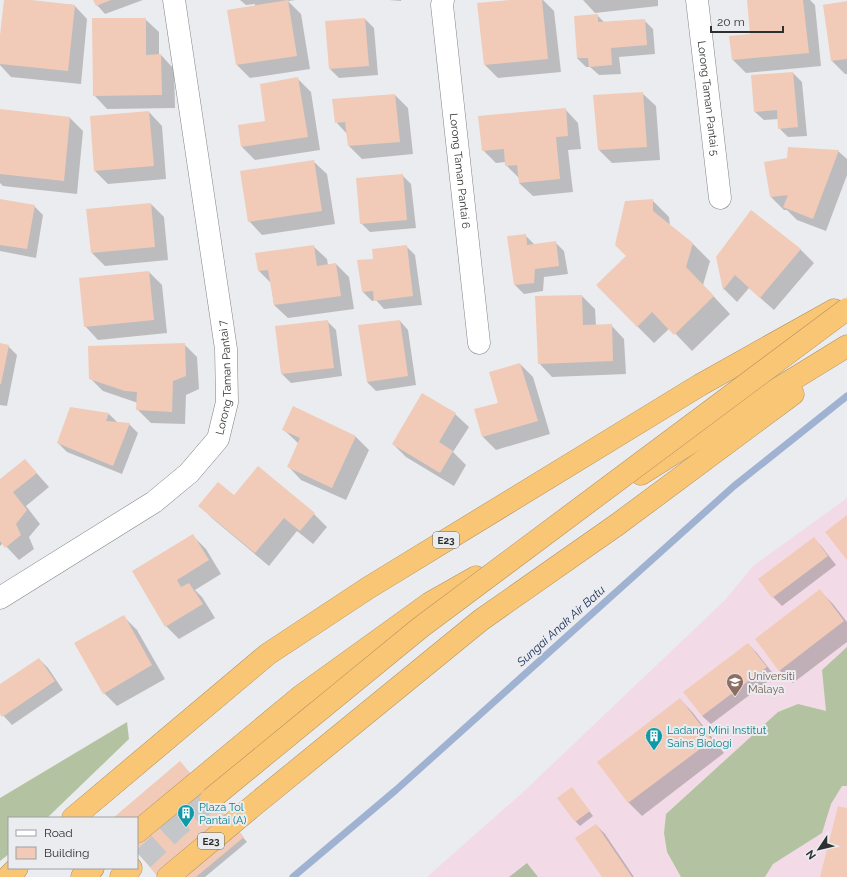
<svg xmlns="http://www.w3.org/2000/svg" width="847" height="877" font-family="Raleway,sans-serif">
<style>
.education{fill:#f2dbe7}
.green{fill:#b2bea4}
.forest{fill:#b3c3a1}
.shadow{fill:#0003}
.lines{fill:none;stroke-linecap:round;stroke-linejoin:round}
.stream{stroke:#a0b2d2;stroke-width:7}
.building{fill:#f1cbb8}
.motorway-tunnel{stroke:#c5c6c9;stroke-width:22;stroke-dasharray:22 11;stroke-linecap:butt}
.minor-casing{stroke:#828486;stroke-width:23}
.motorway-casing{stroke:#b2915e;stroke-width:23}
.minor{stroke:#fff;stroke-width:22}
.motorway{stroke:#f9c676;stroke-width:22}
.motorway-bridge-casing{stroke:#b2915e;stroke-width:23;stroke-linecap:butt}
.motorway-bridge{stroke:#f9c676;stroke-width:22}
.labels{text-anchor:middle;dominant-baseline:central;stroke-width:4;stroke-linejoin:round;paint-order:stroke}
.shield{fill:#ebecef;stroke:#676869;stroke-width:1}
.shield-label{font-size:10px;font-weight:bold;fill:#2e2f30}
.street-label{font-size:11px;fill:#2e2f30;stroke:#ebecef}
.education-label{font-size:11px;fill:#785e54;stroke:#ebecef;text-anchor:start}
.culture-label{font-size:11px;fill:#0d838f;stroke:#ebecef;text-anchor:start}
.water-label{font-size:12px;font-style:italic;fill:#162c56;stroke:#ebecef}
</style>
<rect width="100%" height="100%" fill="#ebecef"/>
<polygon class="education" points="847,498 847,877 427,877 522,793 725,600 753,566"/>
<polygon class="green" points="527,863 538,877 509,877"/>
<g class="forest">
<polygon points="847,647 847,786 842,786 831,804 822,833 773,864 765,877 681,877 667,852 664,833 666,814 778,712 798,704 826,711 822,670"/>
<polygon points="127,722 129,739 47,818 9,818 9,854 0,861 0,798"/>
</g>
<g class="shadow">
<polygon points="5,0 22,0 74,5 87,19 81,84 11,77 0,65 0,45"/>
<polygon points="94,0 143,0 105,14 97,5"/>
<polygon points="240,0 296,0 288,1 301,14 310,69 250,78 237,65 255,6 255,4 246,5"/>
<polygon points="389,0 401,0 401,1"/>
<polygon points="520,0 543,0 554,11 561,72 498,78 485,65"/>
<polygon points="583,0 658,0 658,6 595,13"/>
<polygon points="748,0 810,0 815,5 821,66 746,73 733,60 730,37 752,35"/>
<polygon points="847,2 847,74 845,74 832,61 824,5"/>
<polygon points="597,15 605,23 644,20 653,29 655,54 619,57 621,74 599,75 590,67 586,67 577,58"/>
<polygon points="145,19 159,32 159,55 161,55 174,69 175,108 107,109 94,95"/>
<polygon points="365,19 374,28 378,75 339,78 330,69"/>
<polygon points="793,73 802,82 807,136 788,137 779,128 779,119 764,120 755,112"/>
<polygon points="298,79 311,92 320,150 255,160 242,147 239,126 267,122"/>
<polygon points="642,93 656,106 660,160 612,163 599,150"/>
<polygon points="395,95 408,108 413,154 362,159 349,146 348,135 336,122"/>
<polygon points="565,109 578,123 581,149 568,150 573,192 533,196 519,183 519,178 506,165 506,162 496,163 483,150"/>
<polygon points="0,110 70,118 83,131 77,194 3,186 0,183"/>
<polygon points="149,112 162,126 166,179 108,184 95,171"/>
<polygon points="838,151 847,159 847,175 826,231 797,220 787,210 784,210 771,197"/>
<polygon points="313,161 327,174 335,224 262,235 249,221"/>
<polygon points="402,175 411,184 416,228 370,232 361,223"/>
<polygon points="0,200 34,206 43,215 36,258 0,251"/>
<polygon points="652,200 669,217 670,226 693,244 710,261 703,285 730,314 692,351 670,328 654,343 637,326 627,256"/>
<polygon points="151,204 164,217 168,260 105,266 92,253"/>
<polygon points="752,211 801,250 814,263 774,310 749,288 737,302 724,289 717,258"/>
<polygon points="525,235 535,245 555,242 564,251 568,274 544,277 543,291 524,294 515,285"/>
<polygon points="313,246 327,259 328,265 336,264 349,277 354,309 288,318 274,305 271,283 259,271 256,254"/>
<polygon points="406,246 415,255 422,305 384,309 376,300 372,301 363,292 374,259"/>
<polygon points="149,272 162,285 167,333 98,340 85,326"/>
<polygon points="582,296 595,309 596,326 611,325 624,339 626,374 552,377 539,363"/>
<polygon points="327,321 336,330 342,376 291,383 282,374"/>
<polygon points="400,321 408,330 416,385 376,391 367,382"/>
<polygon points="0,344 8,346 17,355 7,406 0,405"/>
<polygon points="184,344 197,357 199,389 186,395 185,424 151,423 137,409 138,403 103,391 90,378"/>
<polygon points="520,364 533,377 550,434 496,450 483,437"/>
<polygon points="109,414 117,422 129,424 138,433 122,474 67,452 58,443"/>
<polygon points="455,414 469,427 453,452 466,465 454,486 406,457 393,444"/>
<polygon points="283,429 356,437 369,450 346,500 301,480 288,466 299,444"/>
<polygon points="25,460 49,487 26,506 40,524 29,537 34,549 19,560 3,543 0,546 0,480"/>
<polygon points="234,497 314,514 327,527 313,544 297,531 269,566 213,519 200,506"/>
<polygon points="193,536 206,549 221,574 195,590 202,597 215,618 179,639 166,626 133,572"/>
<polygon points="814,538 822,547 836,565 782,606 773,597"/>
<polygon points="820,591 833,604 847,622 847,642 793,683 779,670"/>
<polygon points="124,617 137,630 165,679 117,706 104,693"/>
<polygon points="748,644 757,653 775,676 711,724 702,716"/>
<polygon points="39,659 48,668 63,690 12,725 0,712 0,686"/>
<polygon points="680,699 693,713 724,753 642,816 629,803 598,762"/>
<polygon points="184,767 247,842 205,877 159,877 137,850 137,818 114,818"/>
<polygon points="572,788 593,816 580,826 576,822"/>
<polygon points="596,825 605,834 634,877 603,877"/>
</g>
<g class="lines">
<polyline class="stream" points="293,877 396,790 734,486 847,396"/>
</g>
<g class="building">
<polygon points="4,0 32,0 75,5 68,71 0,64 0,35"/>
<polygon points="93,0 111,0 96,6"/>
<polygon points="288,0 297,56 236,65 227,10"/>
<polygon points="510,0 542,0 548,59 484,65 477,3"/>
<polygon points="747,0 803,0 809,53 732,60 729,36 750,34"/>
<polygon points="847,1 847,59 831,61 823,5"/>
<polygon points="598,14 598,22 645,19 647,45 611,48 612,65 589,67 588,58 577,58 574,16"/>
<polygon points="92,18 146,18 146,55 161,54 162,95 93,96"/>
<polygon points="365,18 369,66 329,69 325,21"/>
<polygon points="793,72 798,127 778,129 777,110 754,112 751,75"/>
<polygon points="298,77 308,137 241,147 238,125 265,121 260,84"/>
<polygon points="643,92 647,147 598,150 593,95"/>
<polygon points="395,94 400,142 348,146 345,122 335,123 332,99"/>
<polygon points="566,108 568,136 556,137 560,179 519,183 517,165 505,166 504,149 482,151 478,116"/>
<polygon points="0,109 70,117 64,181 0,174"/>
<polygon points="149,111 154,166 94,171 90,116"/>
<polygon points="788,147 839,150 813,219 783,207 788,195 770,197 764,162 787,158"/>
<polygon points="314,160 322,211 248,222 240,171"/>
<polygon points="403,174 407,220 360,224 356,178"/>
<polygon points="0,199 35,205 27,249 0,245"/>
<polygon points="653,199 653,211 693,243 686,267 714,296 674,335 652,312 637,327 596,285 626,256 615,245 625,201"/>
<polygon points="151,203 155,247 91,253 86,209"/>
<polygon points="751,210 801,249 760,298 735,275 723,290 716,257"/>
<polygon points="526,234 527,245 556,241 559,266 535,269 534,283 514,285 507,236"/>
<polygon points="314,245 317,266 336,263 341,296 274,305 268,270 258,271 255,253"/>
<polygon points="407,245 413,296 374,301 373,291 362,292 357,260 373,259 372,249"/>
<polygon points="149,271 154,320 84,327 79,278"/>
<polygon points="582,295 583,325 612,324 613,361 538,364 535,296"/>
<polygon points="328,320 334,368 281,374 275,326"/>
<polygon points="400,320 408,376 367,382 358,325"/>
<polygon points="0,343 9,345 1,384 0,384"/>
<polygon points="185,343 186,376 173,381 172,412 136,410 137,392 125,391 89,379 88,346"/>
<polygon points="520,363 538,421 482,437 474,409 498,403 489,372"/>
<polygon points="422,393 456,413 439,442 453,451 440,473 392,444"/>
<polygon points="293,406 356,436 332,488 287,467 300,438 282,430"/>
<polygon points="70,407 109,413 106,421 130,423 113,466 57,443"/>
<polygon points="25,459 37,473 13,492 27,510 16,524 21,535 5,548 0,541 0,479"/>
<polygon points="258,466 315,513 300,531 284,518 255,553 198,506 218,482 234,495"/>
<polygon points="847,515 847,560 825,532"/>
<polygon points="193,534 209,560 177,580 181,587 189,583 203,604 165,627 132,571"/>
<polygon points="814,537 828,556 772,598 758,579"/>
<polygon points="820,589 844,621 779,671 755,639"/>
<polygon points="124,615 152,665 103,694 74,643"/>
<polygon points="748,643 767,667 702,716 683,692"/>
<polygon points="39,658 55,681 2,717 0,714 0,684"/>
<polygon points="680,698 712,740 628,803 597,762"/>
<polygon points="180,761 244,837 196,877 158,877 137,852 137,818 113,818"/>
<polygon points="572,787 590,811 575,822 557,798"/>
<polygon points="838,806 847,808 847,877 820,877"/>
<polygon points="596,824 632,877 602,877 575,838"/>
</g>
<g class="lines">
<polyline class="motorway-tunnel" points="143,859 177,827 211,799"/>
<defs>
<g id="minor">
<path id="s1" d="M443 0 442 5 479 343"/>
<path id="s2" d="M697 0 720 198"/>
<path id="s3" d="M0 598 154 502 189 473 218 439 227 402 226 349 174 0"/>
</g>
<g id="motorway">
<polyline points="641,474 709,431 847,346"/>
<polyline points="73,818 268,654 368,588 700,385 834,310"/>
<polyline points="137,832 301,696 430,603 476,577"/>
<polyline points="8,877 17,868"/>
<polyline points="82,877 93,868"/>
<polyline points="121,877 131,868"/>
<polyline points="168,877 253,806 481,620 618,524 793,394"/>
</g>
</defs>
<use href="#minor" class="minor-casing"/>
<use href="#motorway" class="motorway-casing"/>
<use href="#minor" class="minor"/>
<use href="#motorway" class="motorway"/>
<defs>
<polyline id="motorway-bridge" points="211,799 421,627 847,309"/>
</defs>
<use href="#motorway-bridge" class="motorway-bridge-casing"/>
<use href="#motorway-bridge" class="motorway-bridge"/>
</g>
<defs>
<symbol id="university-pin" viewBox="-11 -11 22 30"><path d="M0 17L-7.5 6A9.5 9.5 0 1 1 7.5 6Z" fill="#8d6e63" stroke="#ebecef"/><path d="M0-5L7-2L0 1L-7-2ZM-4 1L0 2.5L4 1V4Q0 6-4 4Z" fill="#fff"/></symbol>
<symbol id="building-pin" viewBox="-11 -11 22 30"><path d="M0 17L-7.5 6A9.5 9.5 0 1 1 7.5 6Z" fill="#0f9aa8" stroke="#ebecef"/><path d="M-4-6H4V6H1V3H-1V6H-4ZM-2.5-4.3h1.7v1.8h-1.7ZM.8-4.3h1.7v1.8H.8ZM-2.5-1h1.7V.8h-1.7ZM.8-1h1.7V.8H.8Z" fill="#fff"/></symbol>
</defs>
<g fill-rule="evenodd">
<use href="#university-pin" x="725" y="672" width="20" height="27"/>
<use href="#building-pin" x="644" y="726" width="20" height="27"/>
<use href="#building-pin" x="176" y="803" width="20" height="27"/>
</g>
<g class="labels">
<g class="shield">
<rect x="433" y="532" width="26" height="16" rx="3"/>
<rect x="198" y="833" width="26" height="16" rx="3"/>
</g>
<g class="shield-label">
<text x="446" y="540">E23</text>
<text x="211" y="841">E23</text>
</g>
<g class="street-label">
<text stroke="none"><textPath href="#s2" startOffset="99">Lorong Taman Pantai 5</textPath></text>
<text stroke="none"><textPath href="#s1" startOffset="172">Lorong Taman Pantai 6</textPath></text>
<text stroke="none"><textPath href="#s3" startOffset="334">Lorong Taman Pantai 7</textPath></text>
</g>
<g class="education-label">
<text x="748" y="676">Universiti<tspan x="748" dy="13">Malaya</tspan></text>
</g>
<g class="culture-label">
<text x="667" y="730">Ladang Mini Institut<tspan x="667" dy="13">Sains Biologi</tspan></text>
<text x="199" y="807">Plaza Tol<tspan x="199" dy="13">Pantai (A)</tspan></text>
</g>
<g class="water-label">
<text transform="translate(561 626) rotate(-42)">Sungai Anak Air Batu</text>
</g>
</g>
<rect x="8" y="817" width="130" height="52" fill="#ebecef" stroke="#9fa0a3"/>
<rect x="16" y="830" width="20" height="6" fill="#ffffff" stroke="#9fa0a3"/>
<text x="44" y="837" font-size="12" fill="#2e2f30">Road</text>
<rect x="16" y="847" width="20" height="12" fill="#f1cbb8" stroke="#9fa0a3"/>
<text x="44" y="857" font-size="12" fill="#2e2f30">Building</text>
<g transform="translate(819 849) rotate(235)" stroke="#ebecef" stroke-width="3" paint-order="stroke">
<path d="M0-3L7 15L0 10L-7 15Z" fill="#2e2f30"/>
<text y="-6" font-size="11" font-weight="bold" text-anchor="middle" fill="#2e2f30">N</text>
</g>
<path d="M711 26v6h72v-6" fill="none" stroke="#2e2f30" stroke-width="2"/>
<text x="717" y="26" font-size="12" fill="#2e2f30" stroke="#ebecef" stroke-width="3" paint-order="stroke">20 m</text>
</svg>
